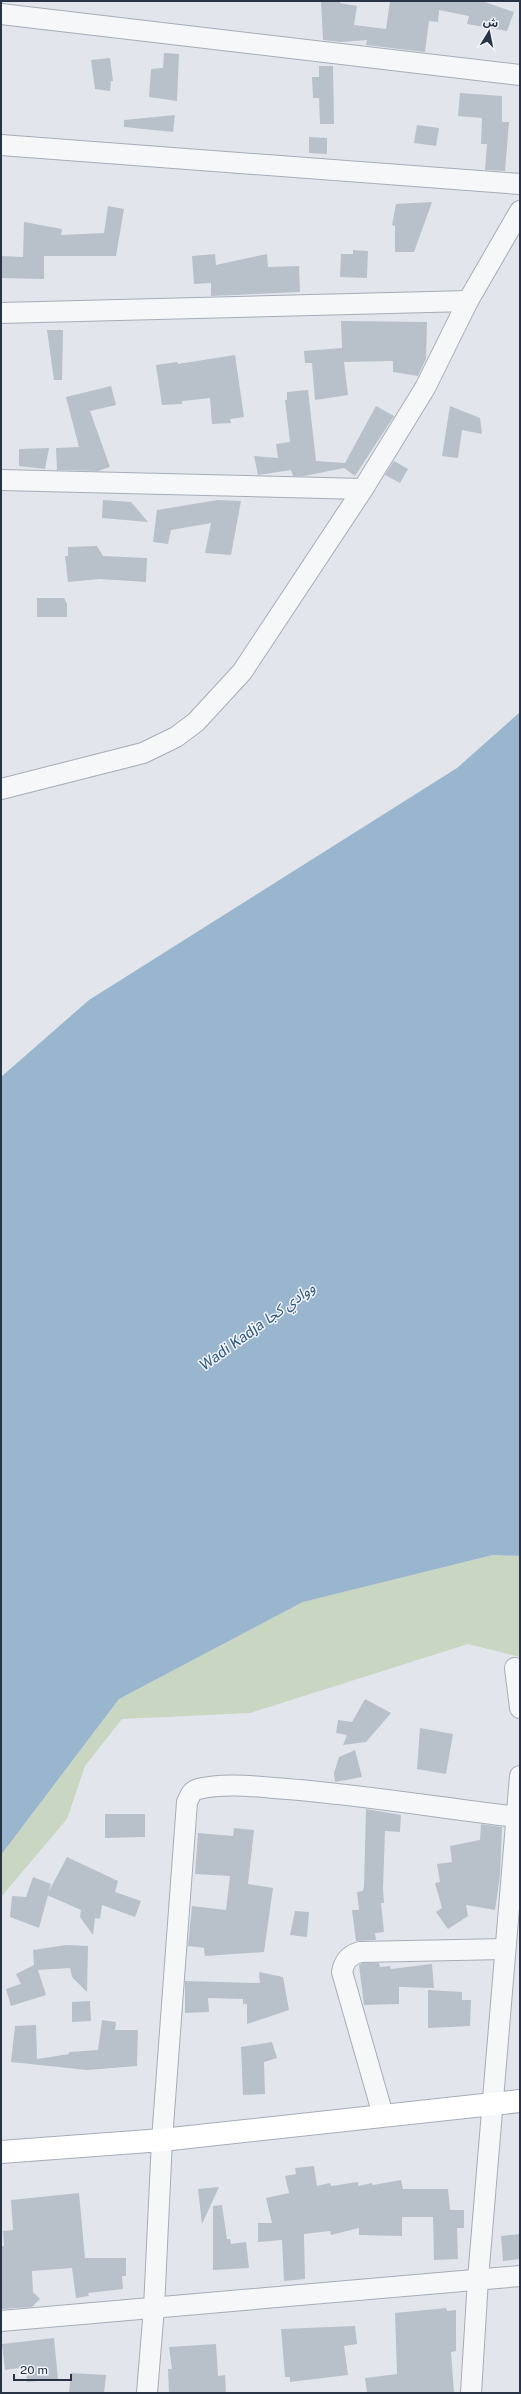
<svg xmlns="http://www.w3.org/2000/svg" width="521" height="2394" font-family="'Public Sans','Noto Sans Arabic',sans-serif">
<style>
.green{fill:#c8d6c2}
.water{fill:#9ab6cf}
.building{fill:#b8c0ca}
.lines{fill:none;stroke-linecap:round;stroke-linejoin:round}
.street-casing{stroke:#a6adb7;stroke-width:22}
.secondary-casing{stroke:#a6adb7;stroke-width:24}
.street{stroke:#f5f7f9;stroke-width:20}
.secondary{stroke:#fff;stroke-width:22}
.labels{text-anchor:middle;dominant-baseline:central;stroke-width:3;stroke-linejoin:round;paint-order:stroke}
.water-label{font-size:15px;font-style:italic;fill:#2e567e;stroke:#f2f5f9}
</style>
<rect width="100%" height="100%" fill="#e2e6ec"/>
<polygon class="green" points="493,1555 520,1556 520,1657 468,1644 250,1713 122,1719 85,1766 67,1819 1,1897 1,1855 119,1699 303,1602"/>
<polygon class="water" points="520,712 520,1556 493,1555 303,1602 119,1699 1,1855 1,1077 89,1000 457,768"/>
<g class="building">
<polygon points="321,1 340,1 340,3 357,6 354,25 386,29 390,1 482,1 514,12 507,31 467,24 469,16 439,10 438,22 429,21 425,52 366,45 367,40 341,42 323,40"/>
<polygon points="164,53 179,54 177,101 149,97 151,69 163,68"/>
<polygon points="110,58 113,81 111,81 110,91 95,89 91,60"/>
<polygon points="319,66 333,66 334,124 320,124 319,98 313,98 312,77 319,77"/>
<polygon points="460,93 502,96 502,122 509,122 505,171 485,170 487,144 481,144 482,118 458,116"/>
<polygon points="175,115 173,132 124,127 124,120"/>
<polygon points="417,125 439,128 436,146 414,143"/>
<polygon points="309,137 327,138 327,154 309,153"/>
<polygon points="432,202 414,252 395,252 395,226 392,225 396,204"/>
<polygon points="108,206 124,209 116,256 44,256 44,279 1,278 1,256 23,257 24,222 62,229 61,235 104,233"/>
<polygon points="353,250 368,251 367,278 340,277 341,254 353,254"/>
<polygon points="215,254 216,265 267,254 268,267 299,266 300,292 211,296 211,283 194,284 192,256"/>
<polygon points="341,321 427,322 426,359 418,376 393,372 393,361 344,362 348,395 315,400 312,363 305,363 304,351 342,348"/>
<polygon points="47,330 63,330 62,380 54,380"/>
<polygon points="235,355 244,417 230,419 231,423 212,424 210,398 182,401 182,404 162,405 156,365 177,362 178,364"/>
<polygon points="111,386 116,405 90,411 110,467 98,471 57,470 56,448 79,447 66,397"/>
<polygon points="308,390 316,461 345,463 376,406 394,416 355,476 344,468 304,476 293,476 291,470 258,475 254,456 278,458 276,444 290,442 285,400 287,400 287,392"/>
<polygon points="450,406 480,418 482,434 462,430 458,458 442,456"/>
<polygon points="49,448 45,469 19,466 19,449"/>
<polygon points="394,461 408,469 400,483 385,475"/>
<polygon points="103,500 131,502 148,522 102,518"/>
<polygon points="218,500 241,501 231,555 205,553 211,523 171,530 168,544 153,542 157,510"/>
<polygon points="97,546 103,556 147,558 146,582 100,579 68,582 65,556 68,556 68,547"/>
<polygon points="37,598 64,598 67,604 67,617 37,617"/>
<polygon points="365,1699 391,1713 366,1742 343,1745 347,1735 336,1733 338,1720 352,1722"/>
<polygon points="420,1728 453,1734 446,1774 417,1769"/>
<polygon points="355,1750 362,1777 335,1782 334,1773 339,1757"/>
<polygon points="366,1809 401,1815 400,1832 385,1831 383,1888 384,1903 381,1903 384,1932 375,1933 376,1940 356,1941 352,1910 359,1910 357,1892 363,1891 364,1886"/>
<polygon points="105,1814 145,1814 145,1837 105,1838"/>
<polygon points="481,1824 502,1827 500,1876 495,1910 466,1905 468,1916 448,1929 436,1912 442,1908 435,1883 440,1882 437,1864 452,1862 450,1846 480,1840"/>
<polygon points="234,1828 254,1830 248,1884 273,1888 264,1952 205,1956 204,1948 188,1946 192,1906 226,1910 230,1876 195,1874 198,1833 233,1836"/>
<polygon points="67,1857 118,1881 115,1892 141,1901 135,1917 102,1905 100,1919 95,1918 93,1935 80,1917 81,1910 47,1895"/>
<polygon points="33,1877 51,1884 39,1928 10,1917 12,1896 26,1897"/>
<polygon points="295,1911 309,1912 307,1937 290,1935"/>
<polygon points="66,1945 88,1946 87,1992 72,1977 70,1968 38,1970 46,1995 11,2006 6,1989 21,1984 16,1974 34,1965 33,1950"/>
<polygon points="362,1963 379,1963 380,1967 390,1966 391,1969 432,1964 434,1988 399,1987 399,2004 364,2005 359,1965"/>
<polygon points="259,1972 283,1977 289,2010 247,2024 247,2004 243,2004 243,1999 208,1998 209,2012 185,2013 185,1981 260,1983"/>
<polygon points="428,1990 462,1992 462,2000 471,2000 470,2026 428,2028"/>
<polygon points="90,2001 91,2021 72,2022 72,2002"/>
<polygon points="102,2020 116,2022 115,2030 138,2030 137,2066 87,2070 11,2062 15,2026 36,2025 37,2059 69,2054 69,2052 98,2050"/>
<polygon points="272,2042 277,2058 264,2062 265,2094 243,2095 241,2047"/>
<polygon points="314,2166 317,2186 330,2183 331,2186 358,2182 358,2186 372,2183 373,2185 401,2180 403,2189 448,2189 450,2210 464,2210 464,2228 457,2228 458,2259 434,2260 433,2217 402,2217 402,2236 359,2235 359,2228 331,2235 330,2231 304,2234 305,2279 284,2281 282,2240 258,2242 258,2223 272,2223 266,2198 289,2193 285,2176 296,2174 295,2168"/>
<polygon points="219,2187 202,2224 198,2189"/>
<polygon points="79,2193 85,2258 126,2258 126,2276 122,2276 123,2289 88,2293 89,2296 76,2298 72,2268 32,2271 33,2292 40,2299 32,2307 2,2309 1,2246 4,2246 3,2231 13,2230 11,2200"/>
<polygon points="222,2205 227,2239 230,2239 231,2244 246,2242 249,2268 213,2270 213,2206"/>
<polygon points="520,2234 520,2259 503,2261 501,2236"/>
<polygon points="446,2308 447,2311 456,2310 456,2351 451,2352 454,2393 367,2393 365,2378 397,2374 395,2313"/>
<polygon points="355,2326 357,2344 344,2346 348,2375 290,2382 290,2377 285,2377 281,2329"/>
<polygon points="54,2338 58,2379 27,2382 26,2367 5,2370 2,2344"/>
<polygon points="216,2344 218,2376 225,2375 226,2393 169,2393 168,2369 172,2369 169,2347"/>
<polygon points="71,2373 106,2375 104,2393 69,2393"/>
</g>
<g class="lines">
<defs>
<g id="street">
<polyline points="1,14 520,75"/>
<polyline points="1,145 520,184"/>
<polyline points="1,313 468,301"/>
<polyline points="1,480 363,489"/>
<polyline points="1,789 143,753 176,737 196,722 242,672 363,489 425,388 468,301 520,211"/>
<polyline points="515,1668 520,1708"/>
<path d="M383 2115 342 1972C344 1961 349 1955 360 1952L505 1949"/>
<polyline points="1,2321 520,2276"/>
<path d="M147 2393 154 2308 162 2140 187 1802C190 1796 191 1791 198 1789 226 1782 259 1787 287 1789 364 1795 440 1808 517 1817"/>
<polyline points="471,2393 478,2279 520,1776"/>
</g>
<polyline id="secondary" points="1,2152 162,2140 520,2101"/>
</defs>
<use href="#street" class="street-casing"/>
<use href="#secondary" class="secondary-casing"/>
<use href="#street" class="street"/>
<use href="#secondary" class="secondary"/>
</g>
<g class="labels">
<g class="water-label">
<text transform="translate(257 1326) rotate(-36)">Wadi Kadja ووادي كجا</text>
</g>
</g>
<rect width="521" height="2394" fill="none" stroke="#283445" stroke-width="4"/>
<g transform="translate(489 32) rotate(10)" stroke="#f2f5f9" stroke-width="3" paint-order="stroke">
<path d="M0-3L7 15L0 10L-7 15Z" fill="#283445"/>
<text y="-6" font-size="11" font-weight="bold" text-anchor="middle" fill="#283445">ش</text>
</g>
<path d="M14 2374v6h57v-6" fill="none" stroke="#283445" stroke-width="2"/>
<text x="20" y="2374" font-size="12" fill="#283445" stroke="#f2f5f9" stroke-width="3" paint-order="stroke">20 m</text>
</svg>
